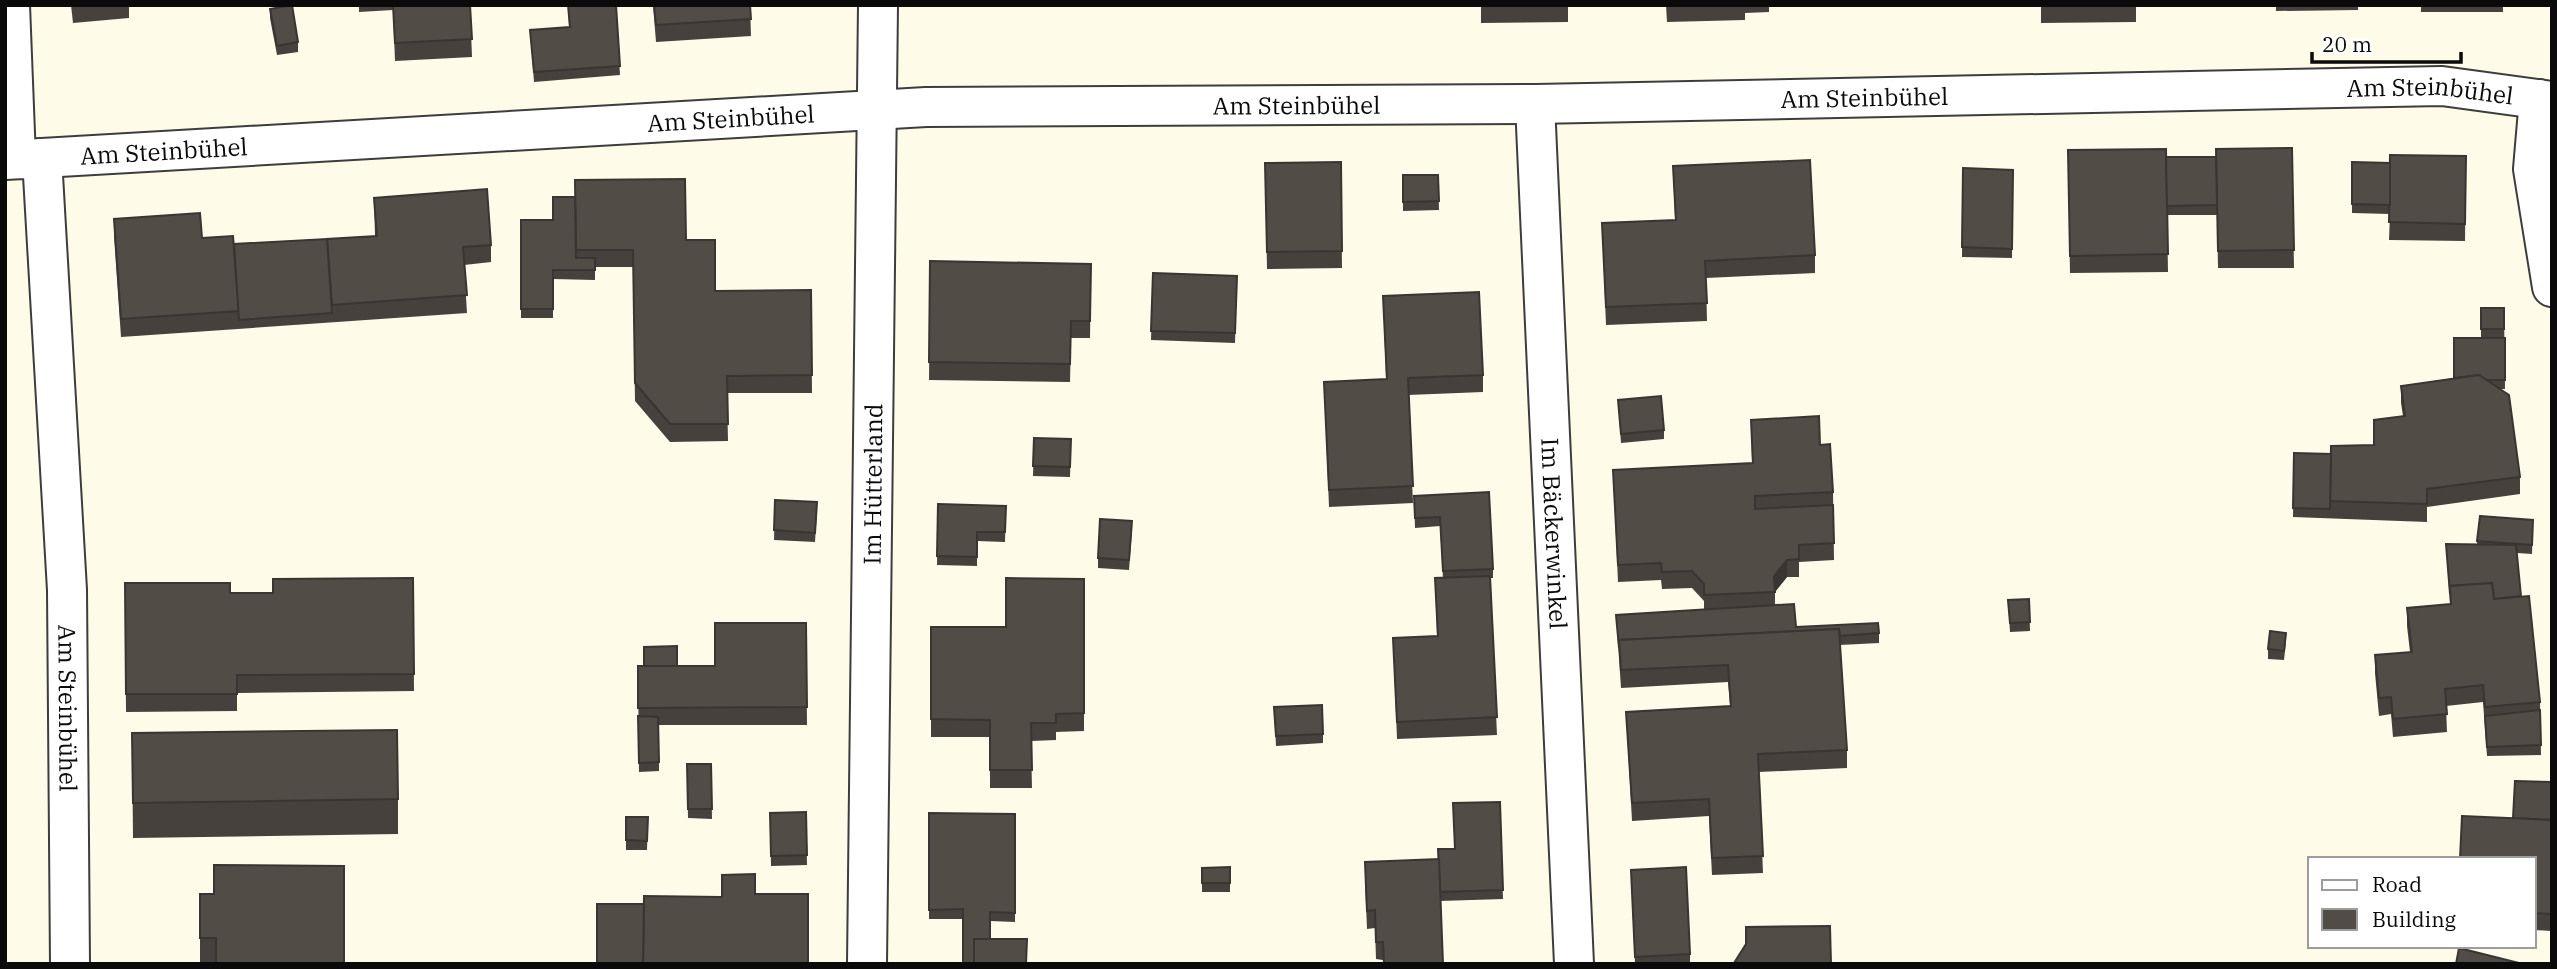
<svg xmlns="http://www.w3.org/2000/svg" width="2557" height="969" font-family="'IBM Plex Serif',serif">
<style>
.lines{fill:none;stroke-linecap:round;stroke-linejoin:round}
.minor-casing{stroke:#3d3d3d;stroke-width:42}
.minor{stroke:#fff;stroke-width:38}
.wall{fill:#47413d}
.shaded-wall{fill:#393532}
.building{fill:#524c47;stroke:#393532;stroke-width:2}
.labels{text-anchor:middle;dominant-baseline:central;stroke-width:7;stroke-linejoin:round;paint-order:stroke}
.street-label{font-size:24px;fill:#0a0a0a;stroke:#fff}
</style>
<rect width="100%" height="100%" fill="#fefbe9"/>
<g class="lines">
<defs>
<g id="minor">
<polyline points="10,5 16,159"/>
<polyline points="2539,99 2533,169 2552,287"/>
<path id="s1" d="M1535 104 1574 964"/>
<path id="s2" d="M42 158 926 107 1535 104 2442 86 2552 101"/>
<path id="s3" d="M5 160 42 158 67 590 70 964"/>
<path id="s4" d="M867 964 878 5"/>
</g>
</defs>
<use href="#minor" class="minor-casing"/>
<use href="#minor" class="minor"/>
</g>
<g class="wall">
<polygon points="71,5 129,5 129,18 73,23"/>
<polygon points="359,5 470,5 472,57 395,61 393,10 359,12"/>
<polygon points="568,5 616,5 620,75 534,82 530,30 569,27"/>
<polygon points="653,5 750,5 751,36 656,42"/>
<polygon points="1481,5 1568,5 1568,22 1481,23"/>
<polygon points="1666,5 1769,5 1769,12 1745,13 1745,20 1667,22"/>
<polygon points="2041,5 2136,5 2136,22 2041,23"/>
<polygon points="2276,5 2358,5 2358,10 2276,11"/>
<rect x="2421" y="5" width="82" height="7"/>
<polygon points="270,9 298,42 298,52 277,55 270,18"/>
<polygon points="2292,148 2294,268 2218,268 2217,212 2217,215 2167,215 2168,272 2070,273 2068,150 2166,157 2216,157"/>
<polygon points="2466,156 2465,241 2389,240 2390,214 2352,213 2352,162 2390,163"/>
<polygon points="1341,162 1342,268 1267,269 1265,163"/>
<polygon points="1673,166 1815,255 1815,273 1706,278 1707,321 1606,325 1602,223 1675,220"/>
<polygon points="1963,168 2013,170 2012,258 1962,257"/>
<polygon points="1403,175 1438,175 1439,210 1403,211"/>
<polygon points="374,198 491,245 491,262 464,265 467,313 121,337 114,236 114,219 234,244 375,236"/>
<polygon points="521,220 686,240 715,291 811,290 812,393 727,393 728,441 670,442 635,401 633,267 595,267 595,280 553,279 553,318 521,318"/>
<polygon points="930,261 1091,264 1090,338 1071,338 1070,382 929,380"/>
<polygon points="1153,273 1237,276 1235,343 1151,340"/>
<polygon points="1383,296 1483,375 1483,392 1408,395 1413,503 1329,507 1324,382 1386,379"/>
<polygon points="2481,308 2504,308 2505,389 2500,389 2520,477 2520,494 2427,507 2427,522 2293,517 2294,453 2331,454 2374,445 2403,416 2401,403 2401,386 2454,378 2481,338"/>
<polygon points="1618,400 1664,430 1664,439 1621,443"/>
<polygon points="1751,420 1820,445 1833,492 1834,560 1799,562 1799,577 1787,577 1775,592 1775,605 1796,627 1879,633 1879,643 1840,645 1847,750 1847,768 1759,772 1763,873 1712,875 1709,816 1632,821 1626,712 1730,706 1728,682 1621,688 1616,615 1704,609 1704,601 1692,588 1662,589 1661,580 1618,582 1613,470 1752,463"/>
<polygon points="1034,438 1071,439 1070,477 1033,476"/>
<polygon points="1489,492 1493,569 1493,578 1490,578 1497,735 1397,739 1393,638 1437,636 1435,578 1443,578 1440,526 1415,528 1414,496"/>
<polygon points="775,500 817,511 815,542 774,540"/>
<polygon points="938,504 1006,506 1005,542 977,541 977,566 937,565"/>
<polygon points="2480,516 2533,520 2532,554 2517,553 2521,596 2540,702 2541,755 2487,756 2483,702 2446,706 2447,732 2393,737 2391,714 2379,716 2375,673 2375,655 2410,652 2407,626 2407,608 2450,604 2446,544 2477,544"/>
<polygon points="1132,530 1129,570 1098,568 1098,558"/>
<polygon points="413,578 414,691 237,693 237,711 126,712 125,583 230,593 273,593"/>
<polygon points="1084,579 1084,731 1056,732 1056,740 1031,741 1032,788 990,788 990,737 931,737 931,627 1006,627"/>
<polygon points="2029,599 2030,631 2010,632 2008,600"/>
<polygon points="806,623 807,725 659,725 659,771 639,772 638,666 715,666"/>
<polygon points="2286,642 2284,660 2268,659 2268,649"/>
<polygon points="1274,707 1323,734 1323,743 1276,746"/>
<polygon points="132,733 398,799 398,834 133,838"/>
<polygon points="687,764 711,764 712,819 688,818"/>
<polygon points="2552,782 2551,931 2534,930 2534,859 2513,818"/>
<polygon points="1500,802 1503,899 1440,901 1443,964 1383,964 1383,960 1376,959 1375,928 1367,929 1365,880 1438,860 1454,849"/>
<polygon points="806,812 807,865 771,866 770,813"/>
<polygon points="929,813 1015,814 1015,922 990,921 963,964 963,919 929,919"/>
<polygon points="626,817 648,817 647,850 626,850"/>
<polygon points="1230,867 1230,892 1202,892 1202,868"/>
<polygon points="1631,879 1690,954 1690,963 1635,964"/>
<polygon points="200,894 344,964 200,964"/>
</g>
<polygon class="shaded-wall" points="1787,560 1787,577 1774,593 1774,576"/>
<g class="building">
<polygon points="292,5 298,42 277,46 270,9"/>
<polygon points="393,5 470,5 472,39 395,43"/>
<polygon points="568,5 616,5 620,66 534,72 530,30 570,27"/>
<polygon points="654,5 750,5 751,19 656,25"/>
<polygon points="2292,148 2294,250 2218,251 2216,149"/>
<polygon points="2166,149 2168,254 2070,256 2068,150"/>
<polygon points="2390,155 2466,156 2465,224 2389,222"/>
<polygon points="2166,157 2216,157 2217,205 2167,206"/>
<polygon points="1810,160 1815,255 1705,261 1707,303 1606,307 1602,223 1676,220 1673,166"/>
<polygon points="1341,162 1342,251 1267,252 1265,163"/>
<polygon points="2352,162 2390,163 2390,205 2352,204"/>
<polygon points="1963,168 2013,170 2012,249 1962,247"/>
<polygon points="1403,175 1438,175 1439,201 1403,202"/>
<polygon points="685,179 686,240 715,240 715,291 811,290 812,375 727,376 728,424 670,424 635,383 633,250 576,250 575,180"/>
<polygon points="487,189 491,245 463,247 467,295 332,305 327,239 377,236 374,198"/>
<polygon points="553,197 575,197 576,258 595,258 595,270 553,270 553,309 521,309 521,220 553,220"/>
<polygon points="200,213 202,238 233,236 239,311 121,319 114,219"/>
<polygon points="327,239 332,313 239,320 234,244"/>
<polygon points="930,261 1091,264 1090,321 1071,321 1070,364 929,362"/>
<polygon points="1153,273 1237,276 1235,333 1151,331"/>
<polygon points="1479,292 1483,375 1408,378 1413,486 1329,490 1324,382 1387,379 1383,296"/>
<rect x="2481" y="308" width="23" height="21"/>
<polygon points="2454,338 2505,338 2505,380 2486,380 2479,375 2454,378"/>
<polygon points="2479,375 2509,395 2520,477 2427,489 2427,504 2330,501 2331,446 2374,445 2374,420 2405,416 2401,386"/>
<polygon points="1661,396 1664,430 1621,434 1618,400"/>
<polygon points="1819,416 1820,445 1830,444 1833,492 1755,496 1755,509 1833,505 1834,543 1799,545 1799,559 1787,560 1774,576 1775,592 1704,595 1704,584 1692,571 1662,572 1661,563 1618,565 1613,470 1753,463 1751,420"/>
<polygon points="1034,438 1071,439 1070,467 1033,466"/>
<polygon points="2294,453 2331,454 2330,509 2293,508"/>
<polygon points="1489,492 1493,569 1443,571 1440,517 1415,518 1414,496"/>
<polygon points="775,500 817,502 815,533 774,530"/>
<polygon points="938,504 1006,506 1005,532 977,532 977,557 937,556"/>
<polygon points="2480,516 2533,520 2532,545 2477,541"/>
<polygon points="1100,519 1132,521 1129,560 1098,558"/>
<polygon points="2446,544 2516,545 2521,596 2494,599 2492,583 2450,586 2450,594"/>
<polygon points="1490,576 1497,717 1397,722 1393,638 1438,636 1435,578"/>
<polygon points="413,578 414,674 237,675 237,694 126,694 125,583 230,583 230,593 273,593 273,579"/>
<polygon points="1006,578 1084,579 1084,713 1056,714 1056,723 1031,723 1032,770 990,770 990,720 931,719 931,627 1006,627"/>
<polygon points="2492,583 2494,599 2529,596 2540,702 2485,707 2483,685 2445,689 2447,714 2393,719 2391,697 2379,698 2375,655 2412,652 2407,608 2451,604 2450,586"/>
<polygon points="2029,599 2030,622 2010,623 2008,600"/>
<polygon points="1794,604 1796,627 1878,623 1879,633 1840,636 1839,629 1619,640 1619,648 1616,615"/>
<polygon points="715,623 806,623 807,707 638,708 638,666 715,666"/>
<polygon points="1839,629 1847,750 1758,754 1763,856 1712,858 1709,799 1632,803 1626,712 1731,706 1728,665 1621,670 1619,640"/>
<polygon points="2270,631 2286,633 2284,651 2268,649"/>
<polygon points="677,646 677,666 644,666 644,647"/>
<polygon points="1322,705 1323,734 1276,736 1274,707"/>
<polygon points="2540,710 2541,745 2487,747 2485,716"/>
<polygon points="638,716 658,717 659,762 639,763"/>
<polygon points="397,730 398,799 133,803 132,733"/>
<polygon points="687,764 711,764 712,809 688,809"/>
<polygon points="2515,781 2552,782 2552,820 2513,818"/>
<polygon points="1500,802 1503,890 1440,892 1438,849 1455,849 1453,803"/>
<polygon points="806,812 807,855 771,856 770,813"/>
<polygon points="929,813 1015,814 1015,913 990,912 990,939 974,939 974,964 963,964 963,909 929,910"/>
<polygon points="2462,816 2552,820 2551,914 2534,913 2534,859 2460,859"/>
<polygon points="626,817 648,817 647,841 626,840"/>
<polygon points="1439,859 1443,964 1384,964 1383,942 1376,942 1375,910 1367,911 1365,862"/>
<polygon points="214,865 344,866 344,964 216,964 216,938 200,938 200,894 214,894"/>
<polygon points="1230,867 1230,883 1202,883 1202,868"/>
<polygon points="1686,867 1690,954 1635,957 1631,870"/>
<polygon points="755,874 755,894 808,894 808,964 643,964 644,896 722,897 722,875"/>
<polygon points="597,904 644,904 643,964 597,964"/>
<polygon points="1830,926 1831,964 1705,964 1734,963 1746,944 1746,927"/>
<polygon points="974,939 1027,939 1026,964 974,964"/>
<polygon points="2459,948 2523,964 2456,964"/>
</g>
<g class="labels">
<g class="street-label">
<text stroke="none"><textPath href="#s2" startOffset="2390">Am Steinbühel</textPath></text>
<text stroke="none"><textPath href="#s2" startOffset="1824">Am Steinbühel</textPath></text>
<text stroke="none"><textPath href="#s2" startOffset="1256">Am Steinbühel</textPath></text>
<text stroke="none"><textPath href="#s2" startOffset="690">Am Steinbühel</textPath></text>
<text stroke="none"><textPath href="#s2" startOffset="122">Am Steinbühel</textPath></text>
<text stroke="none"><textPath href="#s4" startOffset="480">Im Hütterland</textPath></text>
<text stroke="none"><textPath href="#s1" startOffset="430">Im Bäckerwinkel</textPath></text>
<text stroke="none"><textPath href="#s3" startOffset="588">Am Steinbühel</textPath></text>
</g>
</g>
<rect width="2557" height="969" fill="none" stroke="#0a0a0a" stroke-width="14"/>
<rect x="2308" y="857" width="228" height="91" fill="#ffffff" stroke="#9d9d9d" stroke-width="2"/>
<rect x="2322" y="880" width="35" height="10" fill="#ffffff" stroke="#9d9d9d" stroke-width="2"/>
<text x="2372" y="892" font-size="21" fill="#0a0a0a">Road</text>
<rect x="2322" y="909" width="35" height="21" fill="#524c47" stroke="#9d9d9d" stroke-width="2"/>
<text x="2372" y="927" font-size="21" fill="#0a0a0a">Building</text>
<path d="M2312 52v10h149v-10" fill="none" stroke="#0a0a0a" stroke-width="3.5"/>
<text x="2322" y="52" font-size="21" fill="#0a0a0a" stroke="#ffffff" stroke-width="5" paint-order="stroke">20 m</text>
</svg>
